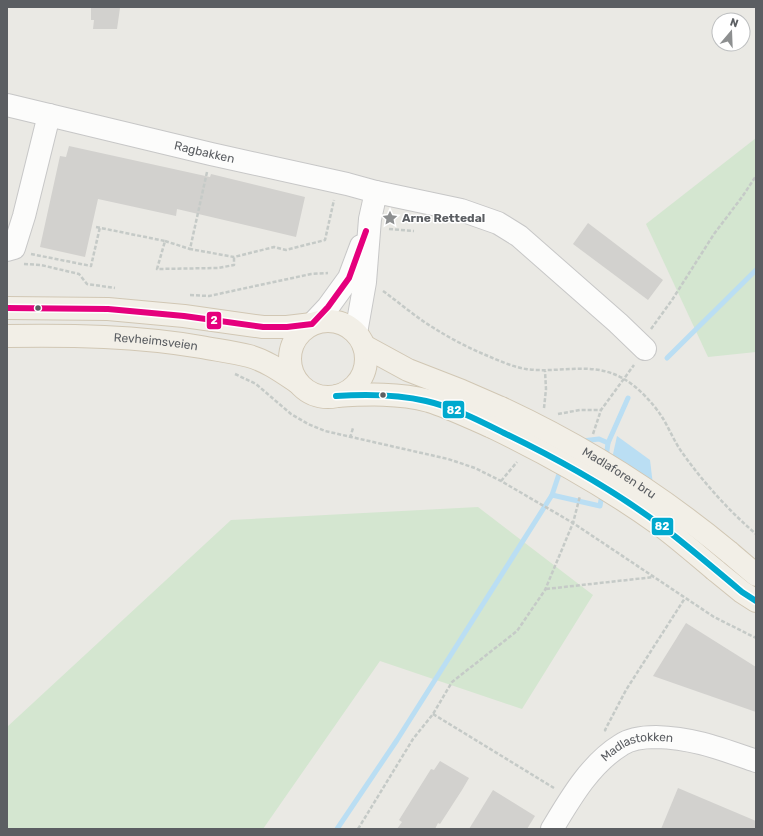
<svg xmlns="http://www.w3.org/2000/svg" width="763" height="836" font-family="Rubik,sans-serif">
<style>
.green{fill:#d4e6d0}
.water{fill:#badef3}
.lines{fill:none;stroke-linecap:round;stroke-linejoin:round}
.stream{stroke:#badef3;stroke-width:5}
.building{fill:#d2d1ce}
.minor-casing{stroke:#c7c7c7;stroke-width:24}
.major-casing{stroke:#d1c7b4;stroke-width:24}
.path{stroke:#c5cac7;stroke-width:2.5;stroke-dasharray:4 2;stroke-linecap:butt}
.minor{stroke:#fcfcfb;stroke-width:22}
.major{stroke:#f2efe7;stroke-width:22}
.major-bridge-casing{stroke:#d1c7b4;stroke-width:24;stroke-linecap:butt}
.major-bridge{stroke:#f2efe7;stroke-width:22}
.bus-1-casing{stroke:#fff;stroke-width:9}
.bus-2-casing{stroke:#fff;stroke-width:9}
.bus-1{stroke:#e5007d;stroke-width:6}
.bus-2{stroke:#00a9ce;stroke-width:6}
.bus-dot{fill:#5b5e62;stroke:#fff;stroke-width:1.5}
.labels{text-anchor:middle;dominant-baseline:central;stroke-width:3;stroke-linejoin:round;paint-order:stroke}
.street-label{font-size:12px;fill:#5b5e62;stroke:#fff}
.poi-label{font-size:12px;font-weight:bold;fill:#5b5e62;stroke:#fff;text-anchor:start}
.line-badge{stroke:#fff;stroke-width:1.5}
.badge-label{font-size:11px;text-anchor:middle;font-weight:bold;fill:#fff}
</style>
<rect width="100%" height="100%" fill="#eae9e4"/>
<g class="green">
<polygon points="756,138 756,352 708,357 646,224"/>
<polygon points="478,507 593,595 522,709 380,661 263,829 7,829 7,727 231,520"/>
</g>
<polygon class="water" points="617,436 650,460 654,493 605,490"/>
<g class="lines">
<g class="stream">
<polyline points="667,358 756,270"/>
<polyline points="582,441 599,439 608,443"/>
<polyline points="606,458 608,443 628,398"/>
<polyline points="552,495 600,506 602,494"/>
<polyline points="337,829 397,740 552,495 561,468"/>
</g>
</g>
<g class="building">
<polygon points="91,7 120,8 117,29 93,29 94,20 91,20"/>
<polygon points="69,146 210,177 211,174 305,197 296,237 177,209 176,216 98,199 85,257 40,247 60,156 66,157"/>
<polygon points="588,223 663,280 648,300 573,244"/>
<polygon points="686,623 756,667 756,712 653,676"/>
<polygon points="440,761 469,778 462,790 440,824 438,823 435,829 397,829 402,822 399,820 431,769 434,770"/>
<polygon points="678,788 756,821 756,829 661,829"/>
<polygon points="493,790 535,816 527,829 469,829"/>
</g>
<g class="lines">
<defs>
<g id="minor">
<path id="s1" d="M7 105 211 154 347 184 376 192 370 219 365 282 356 333"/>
<polyline points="376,192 461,210 498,223 519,236 618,323 645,349"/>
<polyline points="7,250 14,248 24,216 49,115"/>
<polyline points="312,324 328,307 349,278 361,246"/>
<path id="s2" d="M552 829C570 799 590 764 621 745 631 738 644 737 656 737 694 738 721 749 756 761"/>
</g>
<g id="major">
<polyline points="7,308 108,309 184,316 263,327 287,327 312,324"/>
<circle cx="328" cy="359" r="38"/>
<path id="s3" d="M7 336C72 335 137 336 201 347 217 350 234 352 249 356 267 361 282 372 297 382"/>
<polyline points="364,346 408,370 462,391 501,408"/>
<path d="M337 396C368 394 399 393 429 401 451 408 471 418 492 427"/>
<polyline points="729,552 756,575"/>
<polyline points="715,570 742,592 756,601"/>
</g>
</defs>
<use href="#minor" class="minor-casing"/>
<use href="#major" class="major-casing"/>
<g class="path">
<polyline points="207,172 190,249 234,257 274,247 286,250 325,240 334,200"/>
<polyline points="96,227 165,241 157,269 218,268 234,265 234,257"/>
<polyline points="389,229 414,231"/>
<polyline points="165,241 190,249"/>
<polyline points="31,254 91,266 100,227"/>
<polyline points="24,264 41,265 79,274 87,284 115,288"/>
<path d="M383 291C401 304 418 319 437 330 453 340 471 349 488 356 500 361 513 367 526 369 559 374 592 360 624 379 638 387 653 403 662 417 669 428 674 441 681 451 703 482 728 510 756 534"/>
<polyline points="190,295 209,296 311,274 328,273"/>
<polyline points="651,329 672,300 714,234 742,197 756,176"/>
<polyline points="235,374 256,384 291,414 308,424 325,431 448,459 475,468 501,481 573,523 714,617 756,638"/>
<polyline points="544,408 546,389 545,371"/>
<polyline points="558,414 580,410 601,410"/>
<polyline points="593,434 601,410 634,365"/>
<polyline points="350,438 353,428"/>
<polyline points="501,481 517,462"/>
<polyline points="546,589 654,577"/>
<polyline points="433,714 554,788"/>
<polyline points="606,731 605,730 626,690 685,598"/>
<polyline points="358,829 413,739 433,714 452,682 517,631 545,590 573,523 580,496"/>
</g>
<use href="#minor" class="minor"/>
<use href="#major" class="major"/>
<defs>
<g id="major-bridge">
<path id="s4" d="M501 408C583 446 659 494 729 552"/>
<path d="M492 427C550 455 607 487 660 525 679 539 697 555 715 570"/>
</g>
</defs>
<use href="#major-bridge" class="major-bridge-casing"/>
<use href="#major-bridge" class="major-bridge"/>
<defs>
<polyline id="bus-1" points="7,308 108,309 184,316 263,327 287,327 312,324 328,307 349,278 366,231"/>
<path id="bus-2" d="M336 396C367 394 396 394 426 401 453 407 480 421 504 433 558 459 615 491 663 527 690 548 716 570 742 592L756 601"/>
</defs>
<use href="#bus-1" class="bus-1-casing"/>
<use href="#bus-2" class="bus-2-casing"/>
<use href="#bus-1" class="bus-1"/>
<use href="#bus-2" class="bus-2"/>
</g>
<defs>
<symbol id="sight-bare" viewBox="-9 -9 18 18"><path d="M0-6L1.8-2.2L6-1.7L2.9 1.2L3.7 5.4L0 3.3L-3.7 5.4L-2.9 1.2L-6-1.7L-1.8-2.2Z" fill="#8d8f90" stroke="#fff" stroke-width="2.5" paint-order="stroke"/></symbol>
</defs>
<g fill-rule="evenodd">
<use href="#sight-bare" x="379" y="207" width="22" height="22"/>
</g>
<g class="bus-dot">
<circle cx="38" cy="308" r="3.5"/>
<circle cx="383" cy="395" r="3.5"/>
</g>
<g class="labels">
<g class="street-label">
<text stroke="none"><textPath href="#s1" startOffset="203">Ragbakken</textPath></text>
<text stroke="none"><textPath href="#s3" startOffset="149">Revheimsveien</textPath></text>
<text stroke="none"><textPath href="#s4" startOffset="135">Madlaforen bru</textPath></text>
<text stroke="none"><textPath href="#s2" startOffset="125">Madlastokken</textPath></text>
</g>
<g class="poi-label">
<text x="402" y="218">Arne Rettedal</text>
</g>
</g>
<g class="line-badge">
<rect x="206" y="311" width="16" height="19" rx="4" fill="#e5007d"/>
<rect x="442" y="400" width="23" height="19" rx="4" fill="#00a9ce"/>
<rect x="651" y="517" width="23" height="19" rx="4" fill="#00a9ce"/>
</g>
<g class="badge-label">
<text x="214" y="324">2</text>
<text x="454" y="414">82</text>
<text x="662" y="530">82</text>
</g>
<rect width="763" height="836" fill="none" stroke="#5b5e62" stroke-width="16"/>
<g transform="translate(731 32) rotate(19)"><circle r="19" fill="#ffffff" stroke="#bdbfc0"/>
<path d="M0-3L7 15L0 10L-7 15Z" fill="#8d8f90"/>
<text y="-6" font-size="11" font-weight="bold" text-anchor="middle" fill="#5b5e62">N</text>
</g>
</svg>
